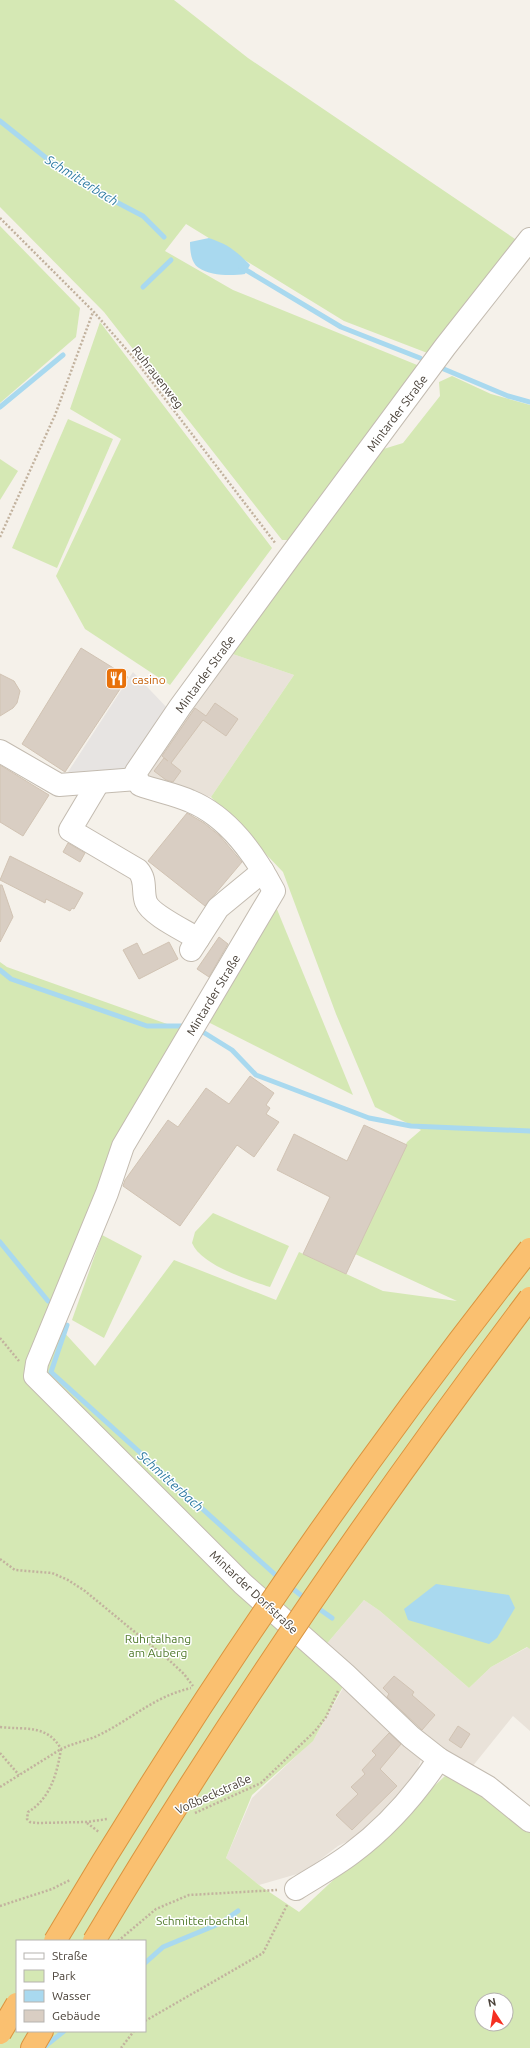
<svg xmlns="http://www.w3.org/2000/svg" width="530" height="2048" font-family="Ubuntu,sans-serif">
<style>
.residential{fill:#e9e2d9}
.green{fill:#d5e8b4;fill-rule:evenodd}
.parking{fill:#e7e4e2}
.water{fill:#a9d9ef}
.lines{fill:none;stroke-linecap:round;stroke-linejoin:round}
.stream{stroke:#a9d9ef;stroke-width:5}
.building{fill:#d9cec3;stroke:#d1c3b3}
.minor-casing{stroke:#c3bbb0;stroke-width:24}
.highway-casing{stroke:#da943f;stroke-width:24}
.path{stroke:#c2b29e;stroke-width:2.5;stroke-dasharray:2 2;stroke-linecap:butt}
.minor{stroke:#fff;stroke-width:22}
.highway{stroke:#fac070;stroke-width:22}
.highway-bridge-casing{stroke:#da943f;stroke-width:24;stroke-linecap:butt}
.highway-bridge{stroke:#fac070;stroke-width:22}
.labels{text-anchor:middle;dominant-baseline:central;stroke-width:3;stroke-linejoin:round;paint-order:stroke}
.street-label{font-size:12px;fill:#494138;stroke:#fff}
.food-label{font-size:12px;fill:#c56008;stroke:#fff;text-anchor:start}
.park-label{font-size:12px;fill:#507a2c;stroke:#fff}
.water-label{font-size:13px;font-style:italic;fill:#307ca3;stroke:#fff}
</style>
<rect width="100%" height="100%" fill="#f5f1ea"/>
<g class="residential">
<polygon points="227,652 294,675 211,797 147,779 145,769"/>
<polygon points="364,1600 380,1611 469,1688 491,1667 528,1647 530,1649 530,1731 513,1716 472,1767 427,1741 414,1780 367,1832 338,1846 304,1872 259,1885 226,1858 252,1798 314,1739 346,1683 324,1647"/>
</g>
<g class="green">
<polygon points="0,0 174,0 248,58 518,241 430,354 344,321 186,224 165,251 233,290 422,367 291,540 282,540 104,312 0,207"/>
<polygon points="0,226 80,308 76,337 0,403"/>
<polygon points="100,322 272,548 170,685 85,629 56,576 121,439 70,409"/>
<path d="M452 376 491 394 530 405V1649L527 1647 491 1667 469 1688 380 1611 364 1600 324 1647 346 1681 313 1741 252 1795 226 1858 259 1885 299 1912 445 1776 456 1775 530 1828V2048H0V962L7 967 184 1030 152 1087 61 1329 95 1366 174 1260 276 1300 299 1252 383 1291 457 1301 355 1254 407 1142 421 1130 375 1107 336 1014 283 872 211 797 294 675 227 652 377 451 403 443 440 396 439 382ZM17 1941H145V2031H17ZM482 2000H506V2024H482Z"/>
<polygon points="68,419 113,439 57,568 12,548"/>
<polygon points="0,459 18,471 0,500"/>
<polygon points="274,902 353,1095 208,1022"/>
<path d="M213 1213 289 1246 270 1287C248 1280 201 1265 192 1243L195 1232Z"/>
<polygon points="102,1235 142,1256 104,1338 72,1320"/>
</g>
<polygon class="parking" points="133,672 169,710 123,774 68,772"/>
<g class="water">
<path d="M209 238C229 245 235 250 250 265L245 274C232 276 210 276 199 268 191 263 190 251 190 242Z"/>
<polygon points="436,1584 509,1595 515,1608 497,1638 489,1644 408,1620 404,1609"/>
</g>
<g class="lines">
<g class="stream">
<polyline points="0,121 55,165 101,194 143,216 164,237"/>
<polyline points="241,267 341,327 420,358"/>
<polyline points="143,287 171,260"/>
<polyline points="439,367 508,396 530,402"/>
<polyline points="0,407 63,355"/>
<polyline points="0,970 11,979 147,1026 183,1026"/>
<polyline points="203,1032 232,1050 256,1075 369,1118 411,1126 530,1131"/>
<polyline points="0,1242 48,1301"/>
<polyline points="67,1325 51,1372 280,1579"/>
<polyline points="288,1585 307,1600"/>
<polyline points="315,1606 332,1618"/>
<polyline points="145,1963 163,1947 221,1923 238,1911"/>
<polyline points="43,2048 64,2031"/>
</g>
</g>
<g class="building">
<polygon points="81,648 128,677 65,772 22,744"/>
<polygon points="0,674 14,681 20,691 17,703 13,708 0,716"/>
<polygon points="215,703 238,719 226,736 203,720 171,763 181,771 173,782 166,780 154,771 164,758 168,761 162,756 195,708 206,716"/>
<polygon points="0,765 49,795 23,836 0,822"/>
<polygon points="187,813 204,823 220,836 242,862 205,906 148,861"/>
<polygon points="68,843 85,853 80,862 63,852"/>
<polygon points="10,856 83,893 74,909 72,908 70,911 46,899 45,903 0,880"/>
<polygon points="0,885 2,885 13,917 0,942"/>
<polygon points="219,937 228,944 209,977 197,969"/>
<polygon points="169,942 178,959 139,979 123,950 137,943 143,955"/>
<polygon points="250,1076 274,1093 266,1105 270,1108 266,1114 279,1122 254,1157 237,1145 180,1226 123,1186 125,1180 168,1120 178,1127 206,1088 229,1104"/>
<polygon points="364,1125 407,1145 346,1274 303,1254 330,1197 277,1170 294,1134 347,1161"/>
<polygon points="394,1676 414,1692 412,1695 435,1715 422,1730 387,1697 389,1694 383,1688"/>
<polygon points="458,1726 470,1734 461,1748 449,1740"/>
<polygon points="389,1733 401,1744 380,1769 397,1786 352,1830 336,1815 358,1794 351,1787 365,1774 362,1770 376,1755 372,1751"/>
</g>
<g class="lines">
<defs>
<g id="minor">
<path d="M530 239 445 347 288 559 180 707 136 772 137 779 140 785C157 791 174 794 190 801 229 817 255 855 274 891L123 1146 107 1193 37 1363 35 1376 243 1584 345 1674 411 1737 439 1759 488 1787 530 1821"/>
<polyline points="0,751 59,785 137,779"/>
<path d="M98 783 70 830 138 870C147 880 142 891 146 902 151 915 186 931 198 939"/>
<polyline points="191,950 218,908 263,871"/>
<path d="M296 1889C315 1877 335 1866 352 1853 387 1827 415 1795 439 1759"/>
</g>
<polyline id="highway" points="32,2048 42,2031"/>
</defs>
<use href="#minor" class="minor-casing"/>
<use href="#highway" class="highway-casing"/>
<g class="path">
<polyline points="0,218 93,311 133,357 276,544"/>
<polyline points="0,537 55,415 93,312"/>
<polyline points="0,1338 19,1361"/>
<polyline points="0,1559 15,1570 52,1573 68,1580 85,1591 170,1661 184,1674 193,1686"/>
<path d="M0 1727C26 1730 47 1724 61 1749 73 1743 87 1741 99 1735 132 1719 153 1697 191 1688"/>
<path d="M61 1749C57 1774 50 1799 28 1812L27 1819 30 1822 37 1823 87 1822 107 1819"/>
<polyline points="0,1753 19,1775"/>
<polyline points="0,1787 61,1749"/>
<polyline points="195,1813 261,1783 315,1731 326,1717 338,1691"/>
<polyline points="87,1823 99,1832"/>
<polyline points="0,1906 52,1889 70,1880"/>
<polyline points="118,1941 156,1909 189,1895 277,1890"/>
<polyline points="145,2021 263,1953 287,1905"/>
<polyline points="121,2048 134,2031"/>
</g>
<use href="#minor" class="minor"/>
<use href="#highway" class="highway"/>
<defs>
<g id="highway-bridge">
<path d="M55 1941C197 1701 357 1469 530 1249"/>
<path d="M94 1941C227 1718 374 1505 530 1298"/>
<polyline points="0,2033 17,2004"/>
</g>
</defs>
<use href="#highway-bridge" class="highway-bridge-casing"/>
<use href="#highway-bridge" class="highway-bridge"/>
</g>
<defs>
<symbol id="restaurant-square" viewBox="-11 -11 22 22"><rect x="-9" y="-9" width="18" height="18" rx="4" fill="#e8710a" stroke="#fff"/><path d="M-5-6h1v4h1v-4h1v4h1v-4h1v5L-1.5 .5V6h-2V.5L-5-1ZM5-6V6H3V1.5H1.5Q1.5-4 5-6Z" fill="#fff"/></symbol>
</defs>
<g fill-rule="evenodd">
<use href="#restaurant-square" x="104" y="666" width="25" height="25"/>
</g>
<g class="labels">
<g class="street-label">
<text transform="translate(158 377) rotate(52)">Ruhrauenweg</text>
<text transform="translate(397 413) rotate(-53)">Mintarder Straße</text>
<text transform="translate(205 674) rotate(-54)">Mintarder Straße</text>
<text transform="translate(213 995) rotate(-59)">Mintarder Straße</text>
<text transform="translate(254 1592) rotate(43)">Mintarder Dorfstraße</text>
<text transform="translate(213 1794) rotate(-24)">Voßbeckstraße</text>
</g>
<g class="food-label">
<text x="132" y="679">casino</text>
</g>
<g class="park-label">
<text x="158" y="1638">Ruhrtalhang<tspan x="158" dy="14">am Auberg</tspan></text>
<text x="202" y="1920">Schmitterbachtal</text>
</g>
<g class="water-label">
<text transform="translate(82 180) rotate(32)">Schmitterbach</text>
<text transform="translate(171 1481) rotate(42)">Schmitterbach</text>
</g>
</g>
<rect x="16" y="1940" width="130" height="92" fill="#ffffff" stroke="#b6b3af"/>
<rect x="24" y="1953" width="20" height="6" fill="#ffffff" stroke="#b6b3af"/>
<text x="52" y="1960" font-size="12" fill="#494138">Straße</text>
<rect x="24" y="1970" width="20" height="12" fill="#d5e8b4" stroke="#b6b3af"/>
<text x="52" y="1980" font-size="12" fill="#494138">Park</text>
<rect x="24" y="1990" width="20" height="12" fill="#a9d9ef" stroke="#b6b3af"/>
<text x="52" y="2000" font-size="12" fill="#494138">Wasser</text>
<rect x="24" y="2010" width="20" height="12" fill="#d9cec3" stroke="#b6b3af"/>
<text x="52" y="2020" font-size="12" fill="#494138">Gebäude</text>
<g transform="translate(494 2012) rotate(348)"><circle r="19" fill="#ffffff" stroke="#b6b3af"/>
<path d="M0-3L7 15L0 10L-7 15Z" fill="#f52f21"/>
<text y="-6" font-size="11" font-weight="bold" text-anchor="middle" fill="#494138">N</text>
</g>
</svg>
